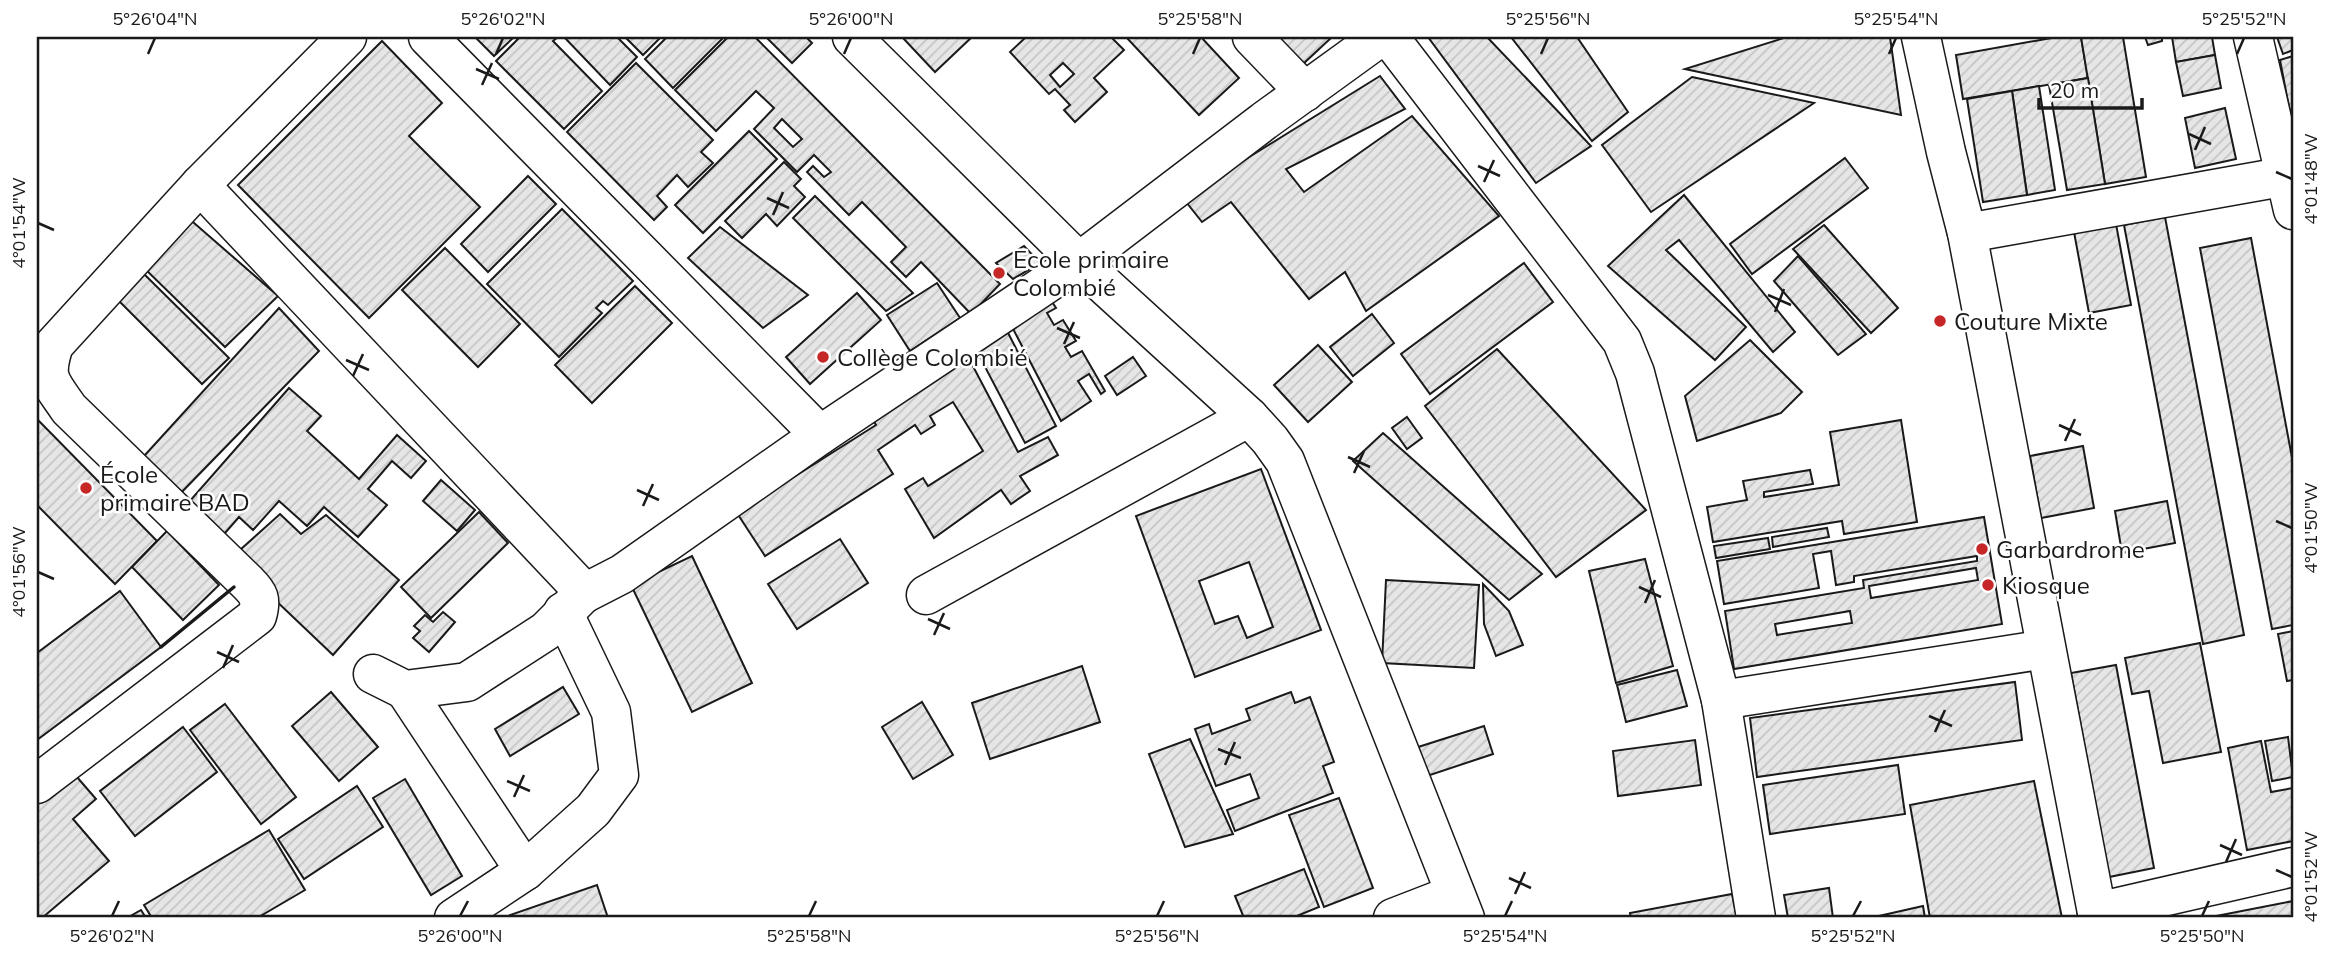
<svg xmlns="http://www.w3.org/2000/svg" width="2330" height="955" font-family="Mulish,sans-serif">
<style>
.building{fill:url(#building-hatch);stroke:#1a1a1a;stroke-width:2;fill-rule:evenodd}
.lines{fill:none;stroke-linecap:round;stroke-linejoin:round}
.minor-casing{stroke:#1a1a1a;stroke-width:41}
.minor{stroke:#fff;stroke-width:38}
.wall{stroke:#1a1a1a;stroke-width:3.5}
.ticks{fill:none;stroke:#1a1a1a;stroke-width:2.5}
.poi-dot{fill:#c62828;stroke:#fff;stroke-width:2.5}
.labels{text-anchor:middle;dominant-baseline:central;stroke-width:5;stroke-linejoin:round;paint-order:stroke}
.poi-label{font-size:24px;fill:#1a1a1a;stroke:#fff;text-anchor:start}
.neatline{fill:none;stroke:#1a1a1a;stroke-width:2.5}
.ticks-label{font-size:18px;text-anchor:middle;fill:#1a1a1a}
</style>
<defs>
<pattern id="building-hatch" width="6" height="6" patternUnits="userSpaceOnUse" patternTransform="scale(1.75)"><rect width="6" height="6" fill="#e6e6e6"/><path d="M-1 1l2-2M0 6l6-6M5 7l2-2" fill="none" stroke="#c5c5c5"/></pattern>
</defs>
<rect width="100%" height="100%" fill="#fff"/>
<g class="building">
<polygon points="475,37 514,37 494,56"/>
<polygon points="520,37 558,37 553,41 602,91 564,129 496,61"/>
<polygon points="564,37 617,37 637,57 610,85"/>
<polygon points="625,37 661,37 643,55"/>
<polygon points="667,37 724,37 673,88 645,59"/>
<path d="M728 37H755L1000 284 971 314 921 262 906 277 891 262 906 247 862 202 849 215 807 172 813 166 824 177 831 172 814 155 797 172 754 129 774 108 756 91 716 131 675 90ZM782 119 802 139 793 147 774 128Z"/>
<polygon points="766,37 806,37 812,43 792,63"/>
<polygon points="902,37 972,37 935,72"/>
<path d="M1026 37H1111L1124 50 1094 78 1107 92 1075 122 1064 110 1070 105 1055 89 1049 94 1010 52ZM1063 63 1074 74 1060 87 1050 75Z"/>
<polygon points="1126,37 1201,37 1239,78 1199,115"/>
<polygon points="1277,37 1332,37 1303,64"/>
<polygon points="1428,37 1487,37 1591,146 1536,183"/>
<polygon points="1511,37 1577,37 1628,112 1592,141"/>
<polygon points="1787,37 1890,37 1901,115 1685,69"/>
<polygon points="2057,37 2081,37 2088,78 1963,99 1956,55"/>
<polygon points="2081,37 2123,37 2146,177 2105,184"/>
<polygon points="2145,37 2162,37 2162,41 2148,45"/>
<polygon points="2172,37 2212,37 2215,55 2176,62"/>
<polygon points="2277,37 2293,37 2293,50 2283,54"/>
<polygon points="382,41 442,103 409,136 480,207 369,318 238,185"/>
<polygon points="2215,55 2221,88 2183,96 2176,62"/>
<polygon points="2293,56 2293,128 2280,60"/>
<polygon points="636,63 713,140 701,152 713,163 688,187 677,175 657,196 667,207 654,220 567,132"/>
<polygon points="1380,76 1405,109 1286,169 1304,192 1412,116 1499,216 1366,311 1345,272 1309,299 1231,202 1202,222 1183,198"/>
<polygon points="1692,77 1814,103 1651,212 1602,145"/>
<polygon points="2088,78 2105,184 2067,190 2049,85"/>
<polygon points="2039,86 2055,190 2027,195 2012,91"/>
<polygon points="2012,91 2027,195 1983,202 1967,99"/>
<polygon points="2225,108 2236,159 2195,168 2185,118"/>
<polygon points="749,131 777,159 703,233 675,205"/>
<polygon points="1845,158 1868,188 1752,274 1730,244"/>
<polygon points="784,162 801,179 794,186 805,197 777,226 766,214 742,238 725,221"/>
<polygon points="528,176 556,204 488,272 461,244"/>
<polygon points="1684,195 1795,332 1773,352 1679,240 1666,250 1746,327 1715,360 1608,266"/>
<polygon points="815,196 913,293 886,311 793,218"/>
<polygon points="562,209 633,281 608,305 603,301 596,308 602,313 559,357 487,284"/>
<polygon points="186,216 278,296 225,347 142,266"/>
<polygon points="2165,217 2244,635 2203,644 2124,225"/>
<polygon points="2116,224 2131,305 2089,313 2074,232"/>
<polygon points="1824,225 1898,308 1871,333 1793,249"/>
<polygon points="720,227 808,295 763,328 688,258"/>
<polygon points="2251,238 2293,463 2293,625 2272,629 2200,248"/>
<polygon points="1024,246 1040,263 1013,279 996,263"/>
<polygon points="445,248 520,324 478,367 402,290"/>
<polygon points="1798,256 1866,334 1838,355 1774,281"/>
<polygon points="1524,263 1553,302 1430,394 1401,354"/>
<polygon points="141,271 229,358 202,384 115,297"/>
<polygon points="937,283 960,318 910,351 887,315"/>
<polygon points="635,286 672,323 592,403 555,365"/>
<polygon points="857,293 881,320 810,384 786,357"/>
<polygon points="1049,297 1056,308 1047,313 1054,325 1063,320 1076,341 1065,347 1071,357 1082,351 1105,391 1101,394 1089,374 1078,381 1091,401 1061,421 1009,321"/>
<polygon points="279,308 319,351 174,500 135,466"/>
<polygon points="1372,314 1394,343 1353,376 1330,347"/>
<polygon points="1005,327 1056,426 1025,443 973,344"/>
<polygon points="1750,340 1802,392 1781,413 1697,441 1685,396"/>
<polygon points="1318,345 1352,382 1308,422 1274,385"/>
<polygon points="1497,349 1646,510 1556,577 1425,406"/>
<polygon points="965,351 1018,452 1048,437 1058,455 1020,476 1030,491 1011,504 1001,490 934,538 905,489 923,478 928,486 983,451 953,402 930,416 935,425 921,434 915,425 878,450 893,474 765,556 737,513 876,425 869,413"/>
<polygon points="1133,357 1146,376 1117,395 1105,376"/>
<polygon points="289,388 321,416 307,431 359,479 397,435 426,461 411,478 392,461 368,489 387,505 358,537 324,507 307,526 279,501 253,530 239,517 218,541 182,510"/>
<polygon points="1407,417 1422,438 1407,449 1392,428"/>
<polygon points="37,419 157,541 115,584 37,505"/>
<polygon points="1901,420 1917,522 1844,534 1842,521 1713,542 1707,507 1747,500 1743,481 1810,470 1813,484 1764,492 1764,497 1839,485 1830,432"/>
<polygon points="1383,433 1542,574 1509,600 1353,461"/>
<polygon points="2083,446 2094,508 2041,518 2030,456"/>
<path d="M1261 469 1321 630 1195 677 1136 516ZM1249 562 1273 627 1247 638 1238 616 1215 624 1199 581Z"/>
<polygon points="441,480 475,510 457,531 423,501"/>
<polygon points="2167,501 2175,543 2122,553 2115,511"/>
<polygon points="479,512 508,543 431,618 401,587"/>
<polygon points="280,514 301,534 326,515 399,580 333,655 231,558"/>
<path d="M1984 517 2002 624 1734 669 1725 611 1864 588 1863 580 1977 561V556L1854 576V582L1836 585 1831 551 1813 554 1819 588 1724 604 1717 561ZM1976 568 1978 580 1871 598 1869 586ZM1850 611 1852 623 1777 635 1775 624Z"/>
<polygon points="1827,528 1829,537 1773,547 1772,537"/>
<polygon points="167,531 219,585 183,620 132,567"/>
<polygon points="1768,538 1770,549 1716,558 1714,546"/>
<polygon points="840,539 868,583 797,629 768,584"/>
<polygon points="692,556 752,683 692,712 631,585"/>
<polygon points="1645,559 1673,666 1616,683 1589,571"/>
<polygon points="1386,580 1479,585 1474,668 1382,663"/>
<polygon points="1483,584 1509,611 1523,645 1496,656 1484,624"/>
<polygon points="120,591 161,647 37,740 37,653"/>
<polygon points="443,612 455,622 429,652 413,638 420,631 414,626 425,615 433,622"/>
<polygon points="2293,631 2293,680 2287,681 2278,634"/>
<polygon points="2200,643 2221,752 2163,763 2149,691 2132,694 2125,658"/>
<polygon points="2116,665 2154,868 2109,877 2071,673"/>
<polygon points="1082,666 1100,722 990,759 972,703"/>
<polygon points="1677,670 1687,706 1626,722 1617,685"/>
<polygon points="2015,682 2022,740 1757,777 1750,718"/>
<polygon points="563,687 579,714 510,756 495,729"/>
<polygon points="331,692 378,747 339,781 292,726"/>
<polygon points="1291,692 1295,703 1310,697 1334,762 1323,766 1333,793 1235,831 1227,810 1259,798 1250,774 1216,786 1195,729 1209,724 1212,734 1250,720 1246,709"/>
<polygon points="922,702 953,755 913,779 882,727"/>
<polygon points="225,704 296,797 261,824 190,730"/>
<polygon points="1484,726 1493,754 1421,778 1412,749"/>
<polygon points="183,727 217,772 135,836 100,791"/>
<polygon points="2288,737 2293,777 2272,781 2265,741"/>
<polygon points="1190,739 1233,834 1185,847 1149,754"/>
<polygon points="1695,740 1701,785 1618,796 1613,751"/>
<polygon points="2261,741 2271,792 2293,788 2293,841 2247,850 2228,748"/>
<polygon points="1898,765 1905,814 1770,834 1763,785"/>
<polygon points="70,769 96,799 73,819 109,861 42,918 37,918 37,798"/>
<polygon points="405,779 462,876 431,895 373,798"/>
<polygon points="2034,781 2062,918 1930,918 1910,805"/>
<polygon points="357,786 383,827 304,879 278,839"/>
<polygon points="1339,798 1373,888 1324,907 1289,815"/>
<polygon points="269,830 305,890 257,918 152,918 144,905"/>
<polygon points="1304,869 1319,907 1292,918 1244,918 1235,896"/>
<polygon points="597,885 608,918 511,918 510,915"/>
<polygon points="1829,888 1833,918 1788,918 1784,895"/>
<polygon points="1732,894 1737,918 1631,918 1630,913"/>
<polygon points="2293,901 2293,918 2206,918"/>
<polygon points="1923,906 1925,918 1870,918"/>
<polygon points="141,910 146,918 127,918"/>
</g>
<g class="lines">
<defs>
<g id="minor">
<polyline points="428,37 820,435"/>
<polyline points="852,37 1079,262 1249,417 1270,440 1285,461 1465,918"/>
<polyline points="1252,37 1305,92"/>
<polyline points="1389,37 1622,341 1635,373 1721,700 1756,918"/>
<polyline points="1921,37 1946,152 1967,233 2098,918"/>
<polyline points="2253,37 2293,210"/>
<polyline points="200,185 585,593 622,574 820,435 1079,262 1264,121 1380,37"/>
<polyline points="1967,233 2293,175"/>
<polyline points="926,595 1249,417"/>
<polyline points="373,674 405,690 467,682 546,631 581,596"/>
<polyline points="405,690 525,871"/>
<polyline points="1721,700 2046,649"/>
<path d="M37 784 257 616C262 599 259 594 247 582L69 409C50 381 43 379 54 345L200 185 347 37"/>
<polyline points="2097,912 2293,867"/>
<polyline points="454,918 525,871 593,810 619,775 611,712 563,612"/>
<polyline points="1393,918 1455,894"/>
</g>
</defs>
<use href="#minor" class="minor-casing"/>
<use href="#minor" class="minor"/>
<polyline class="wall" points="161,647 234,587"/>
</g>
<path class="ticks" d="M148 54 155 38M496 54 503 38M844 54 851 38M1193 54 1200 38M1541 54 1548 38M1889 54 1896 38M2237 54 2244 38M476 69 499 79M482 85 492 63M2189 134 2211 144M2195 150 2205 127M1478 166 1500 176M2276 172 2292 179M1484 182 1494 160M767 198 789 208M773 215 783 192M38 223 54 230M1768 295 1791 305M1775 312 1784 289M1057 328 1080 338M1064 344 1074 322M346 360 369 370M353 376 363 354M2059 425 2081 435M2065 441 2075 419M1348 457 1370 467M1354 473 1364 451M637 490 659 500M643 506 653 484M2276 521 2292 528M38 572 54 579M1639 587 1661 597M1645 603 1655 580M928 619 950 629M934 635 944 613M217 652 239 662M223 668 233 645M1929 716 1952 726M1935 732 1945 710M1218 749 1241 758M1225 765 1235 742M507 781 530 791M514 797 524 775M2220 845 2242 855M2226 862 2236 839M2276 870 2292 877M1509 878 1531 888M1515 894 1525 872M112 916 119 901M460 916 468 901M809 916 816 901M1157 916 1164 901M1505 916 1512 901M1853 916 1861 901M2202 916 2209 901"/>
<g class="poi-dot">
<circle cx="999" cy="273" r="7"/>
<circle cx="1940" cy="321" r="7"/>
<circle cx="823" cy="357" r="7"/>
<circle cx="86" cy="488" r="7"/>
<circle cx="1982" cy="549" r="7"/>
<circle cx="1988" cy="585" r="7"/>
</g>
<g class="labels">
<g class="poi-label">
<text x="1013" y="259">Ecole primaire<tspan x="1013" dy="28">Colombié</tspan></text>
<text x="1954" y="321">Couture Mixte</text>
<text x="837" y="357">Collège Colombié</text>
<text x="100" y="474">École<tspan x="100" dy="28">primaire BAD</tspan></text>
<text x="1996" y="549">Garbardrome</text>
<text x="2002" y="585">Kiosque</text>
</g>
</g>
<rect width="2330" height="955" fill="none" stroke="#ffffff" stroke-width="77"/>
<path d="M2039 98v10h103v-10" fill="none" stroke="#1a1a1a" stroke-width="3.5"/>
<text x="2050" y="98" font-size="21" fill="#1a1a1a" stroke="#ffffff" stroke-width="5" paint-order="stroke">20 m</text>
<rect x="38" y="38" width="2254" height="878" class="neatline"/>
<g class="ticks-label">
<text x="155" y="25">5°26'04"N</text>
<text x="503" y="25">5°26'02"N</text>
<text x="851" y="25">5°26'00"N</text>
<text x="1200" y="25">5°25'58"N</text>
<text x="1548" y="25">5°25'56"N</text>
<text x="1896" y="25">5°25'54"N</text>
<text x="2244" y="25">5°25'52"N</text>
<text transform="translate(2311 179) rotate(-90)" y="6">4°01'48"W</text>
<text transform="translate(19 223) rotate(-90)" y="6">4°01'54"W</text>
<text transform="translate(2311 528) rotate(-90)" y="6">4°01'50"W</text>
<text transform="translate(19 572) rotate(-90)" y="6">4°01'56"W</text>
<text transform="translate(2311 877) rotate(-90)" y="6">4°01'52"W</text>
<text x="112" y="942">5°26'02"N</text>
<text x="460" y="942">5°26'00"N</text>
<text x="809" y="942">5°25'58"N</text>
<text x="1157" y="942">5°25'56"N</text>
<text x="1505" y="942">5°25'54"N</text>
<text x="1853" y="942">5°25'52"N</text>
<text x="2202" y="942">5°25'50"N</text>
</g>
</svg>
